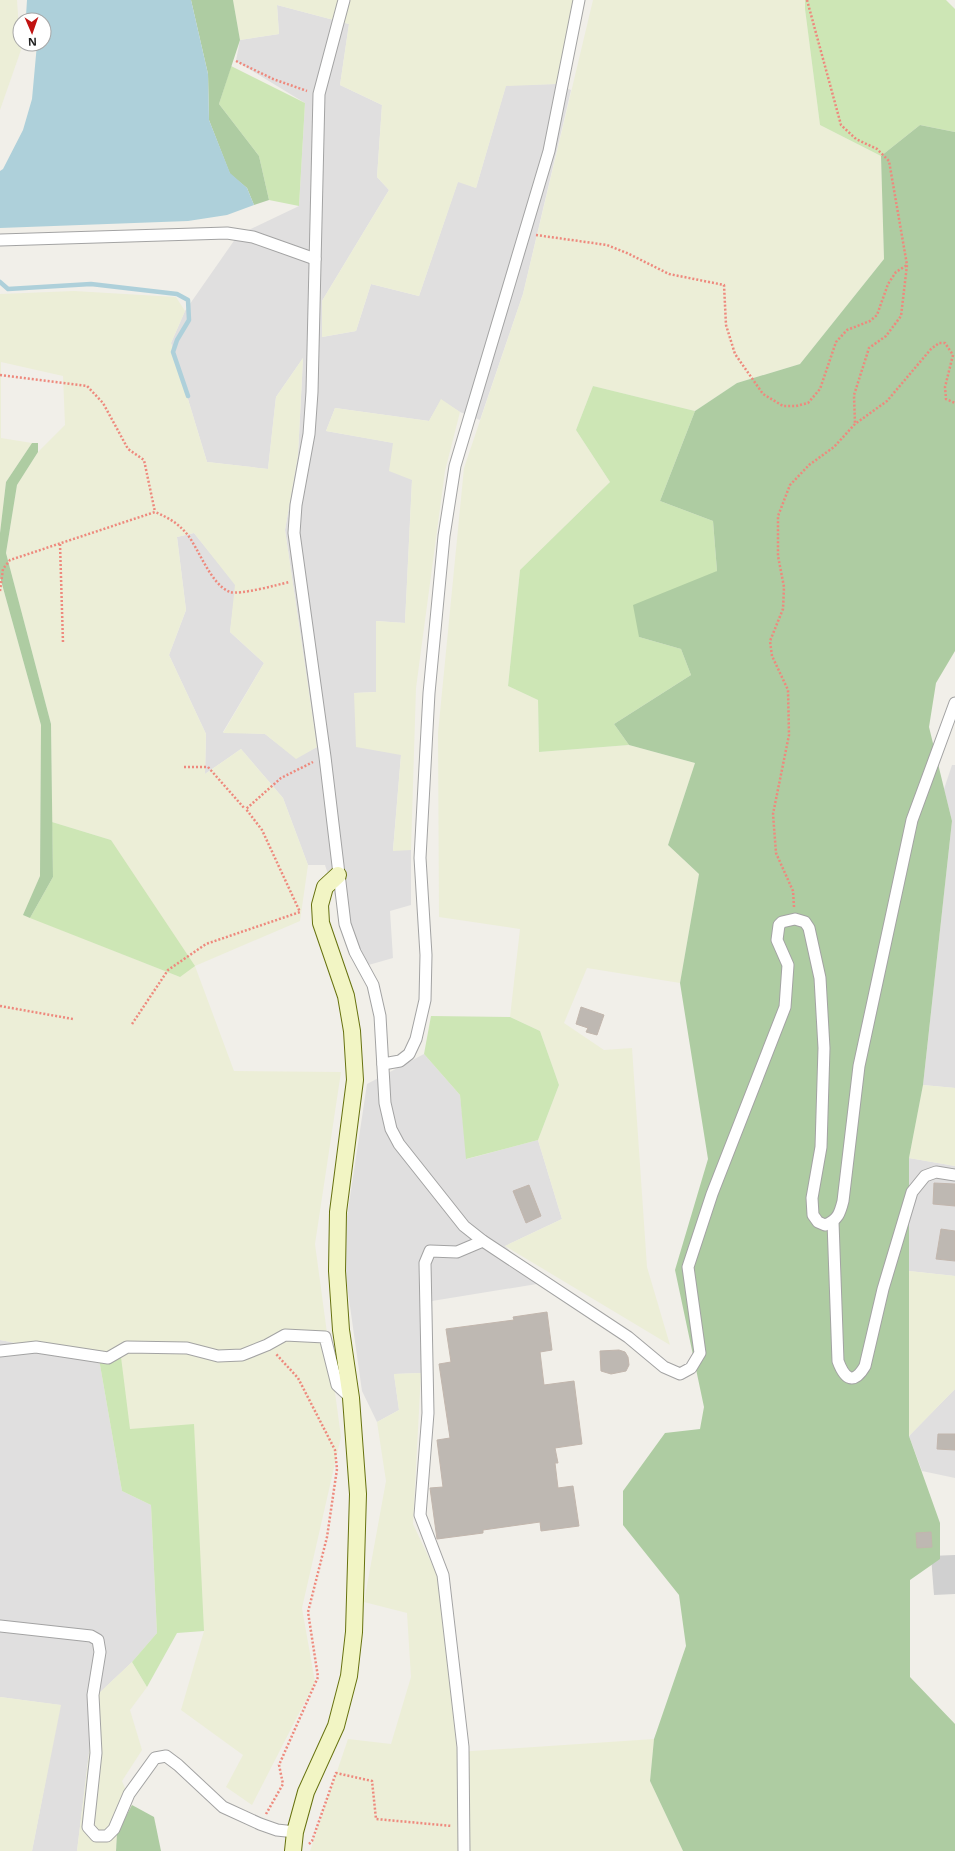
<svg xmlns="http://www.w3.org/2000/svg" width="955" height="1851" font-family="'Noto Sans',sans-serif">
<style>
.residential{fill:#e0dfdf}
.religious{fill:#d0d0d0}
.farmland{fill:#eceed7}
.grass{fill:#cde6b5}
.forest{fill:#aecca2}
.water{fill:#aed0da}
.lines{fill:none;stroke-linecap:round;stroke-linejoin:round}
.stream{stroke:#aed0da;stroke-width:4.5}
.building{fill:#beb8b2;stroke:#c2b6ad}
.street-casing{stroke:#a3a3a3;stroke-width:13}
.secondary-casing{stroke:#67720f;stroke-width:18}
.path{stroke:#ee897d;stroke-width:2.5;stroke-dasharray:2 2;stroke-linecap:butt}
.street{stroke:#fff;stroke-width:11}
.secondary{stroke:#f2f5c4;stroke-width:16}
</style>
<rect width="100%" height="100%" fill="#f1efe9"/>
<g class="residential">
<polygon points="277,5 349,24 340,85 382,105 377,177 389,190 322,301 322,337 356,331 371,284 419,296 458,181 476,188 506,85 556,84 571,90 523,294 480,420 460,412 441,400 429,421 335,408 326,431 394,443 412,480 405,623 376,621 376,692 355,693 401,755 393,850 411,850 411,905 390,911 393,958 358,968 325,865 308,865 283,798 241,749 205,774 206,734 169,655 186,610 177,537 194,533 236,585 230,632 264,663 223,732 265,734 296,758 317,747 285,530 298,455 303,358 276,397 268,469 207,462 171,343 185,311 238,235 299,206 305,103 236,61 240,40 279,34"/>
<polygon points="952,765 955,765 955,1088 923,1085 952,821 944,789"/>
<polygon points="424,1054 460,1095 467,1159 538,1140 562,1219 505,1246 543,1283 432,1301 433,1370 421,1373 394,1374 399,1410 377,1422 362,1391 342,1250 367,1084"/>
<polygon points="909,1158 955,1166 955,1276 909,1271"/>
<polygon points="0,1340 99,1359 122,1491 151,1505 157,1633 132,1662 96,1696 77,1851 32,1851 60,1705 0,1697"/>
<polygon points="955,1389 955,1478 922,1471 909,1436"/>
</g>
<polygon class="religious" points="955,1555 955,1594 934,1595 931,1556"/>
<g class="farmland">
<polygon points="0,0 17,0 20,44 22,44 22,47 0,110"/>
<polygon points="233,0 575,0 556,84 506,86 476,188 458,182 419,296 371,284 356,331 322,337 322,301 389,190 377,177 382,105 340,85 349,24 277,5 279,34 240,40"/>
<polygon points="593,0 805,0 805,9 820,125 881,156 884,259 800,364 737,383 695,411 593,386 576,430 610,482 520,570 508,686 538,700 539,752 629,745 695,763 668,845 699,874 680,983 587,968 564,1023 604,1050 632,1048 647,1267 670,1345 505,1246 562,1219 538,1140 559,1085 540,1031 510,1017 520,929 439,917 438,733 464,468 523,294"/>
<polygon points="74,291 176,297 185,311 171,343 207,462 268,469 276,397 303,358 298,455 285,530 317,747 296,759 265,734 223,733 264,663 230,632 235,585 194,533 177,537 186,610 169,655 206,734 205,774 241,749 283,798 308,865 300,921 195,966 234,1071 341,1072 315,1244 341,1437 302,1608 315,1682 252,1805 226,1787 243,1755 181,1710 204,1631 130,1429 99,1359 0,1340 0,577 41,725 40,876 24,915 180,977 111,840 52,822 51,724 6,553 17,485 38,452 65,425 63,376 1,362 1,438 32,443 6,482 0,533 0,294"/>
<polygon points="441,399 460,412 445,471 416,688 411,850 393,851 401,755 356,747 354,693 376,692 376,621 405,623 412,480 389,471 393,443 326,431 335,408 429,421"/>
<polygon points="923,1085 955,1088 955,1166 909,1158"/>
<polygon points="909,1271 955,1276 955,1389 909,1436"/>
<polygon points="421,1373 413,1524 439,1579 457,1752 654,1739 650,1781 683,1851 310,1851 348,1739 391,1744 411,1677 407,1613 364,1602 386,1481 377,1422 399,1410 394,1374"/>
<polygon points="132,1662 147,1687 130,1710 142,1750 122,1781 132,1805 117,1833 116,1851 77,1851 96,1696"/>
<polygon points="0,1697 61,1705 32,1851 0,1851"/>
</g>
<g class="grass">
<polygon points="805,0 946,0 955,9 955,132 920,125 881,156 820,125 805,9"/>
<polygon points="231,66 305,103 299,206 269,200 259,156 219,104"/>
<polygon points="593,386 695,411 660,501 713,521 717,571 639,637 681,649 691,675 614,724 629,745 539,752 538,700 508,686 520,570 610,482 576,430"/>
<polygon points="52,822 111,840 195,966 180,977 30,918 53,877"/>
<polygon points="431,1016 510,1017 540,1031 559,1085 538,1140 466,1159 460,1095 424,1054"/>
<polygon points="121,1357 130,1429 194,1424 204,1631 177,1633 147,1687 132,1662 157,1633 151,1505 122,1491 99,1359"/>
</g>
<g class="forest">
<polygon points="191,0 233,0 240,40 219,104 259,156 269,200 254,205 247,188 230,174 209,120 208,74"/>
<polygon points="920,125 955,132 955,651 936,683 929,727 952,821 923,1085 909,1158 909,1436 940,1523 940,1559 910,1580 910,1677 955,1724 955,1851 683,1851 650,1781 654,1739 686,1646 679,1595 623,1525 623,1491 665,1433 700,1429 704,1407 675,1270 708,1159 680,983 699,874 668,845 695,763 629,745 614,724 691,675 681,649 639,637 633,605 717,571 713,521 660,501 695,411 737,383 800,364 884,259 881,156"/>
<polygon points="32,443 38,443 38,452 17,485 6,553 51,724 53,877 30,918 23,915 40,876 41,725 0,577 0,533 6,482"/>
<polygon points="132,1805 154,1817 161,1851 116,1851 117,1833"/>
</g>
<polygon class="water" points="27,0 191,0 208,74 209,120 230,173 247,188 254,205 227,215 188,221 0,228 0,171 3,169 23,130 32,99 37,44 44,44 44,20 27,20 26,16"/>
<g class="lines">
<polyline class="stream" points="0,282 8,289 91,284 177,294 188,300 189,320 177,340 173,352 188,396"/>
</g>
<g class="building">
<polygon points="581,1007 604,1015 597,1035 586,1032 588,1028 576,1024"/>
<polygon points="934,1183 955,1184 955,1206 933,1204"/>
<polygon points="529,1185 541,1216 526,1223 513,1191"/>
<polygon points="941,1229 955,1231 955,1261 936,1259"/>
<polygon points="547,1312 552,1350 540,1352 544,1385 574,1381 582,1444 555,1448 558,1463 555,1463 558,1488 573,1486 579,1526 541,1531 540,1522 483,1530 483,1533 437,1539 430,1488 443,1487 437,1440 450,1438 439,1364 451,1362 446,1329 514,1320 513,1317"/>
<polygon points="619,1350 625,1352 628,1357 629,1365 626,1371 611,1374 601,1371 600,1351"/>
<polygon points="938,1434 955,1434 955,1450 937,1449"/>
<polygon points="931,1532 932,1547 917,1548 916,1533"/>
</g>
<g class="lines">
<defs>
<g id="street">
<path d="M344 0 319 94 312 392 309 434 296 505 294 533 325 757 345 924 355 952 373 985 380 1016 385 1103 391 1129 399 1144 464 1226 483 1241 628 1337 664 1367 680 1374 691 1368 700 1353 688 1267 712 1194 785 1007 788 965 777 940 779 925 782 922 795 919 805 922 809 928 820 978 824 1048 821 1147 812 1198 813 1215 818 1222 825 1225C838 1220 840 1213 843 1201L859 1066 912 820 955 703"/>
<polyline points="0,240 227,233 253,237 315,259"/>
<polyline points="383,1064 400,1061 409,1054 416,1039 425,1000 426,955 420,858 429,693 444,536 455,466 549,151 579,0"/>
<path d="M833 1222 838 1361C845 1380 854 1385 865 1366L883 1289 912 1192 925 1176 936 1172 955 1175"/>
<polyline points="0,1351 36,1347 108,1358 127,1347 187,1348 218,1356 242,1355 267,1345 285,1335 325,1337 337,1385 351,1398"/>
<polyline points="0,1626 91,1636 98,1640 100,1652 93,1695 96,1753 88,1827 96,1836 107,1836 114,1829 129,1794 155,1758 166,1756 178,1765 223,1807 260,1824 277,1830 295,1832"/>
<polyline points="464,1851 463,1747 443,1575 420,1515 428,1413 425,1263 430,1251 457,1252 483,1241"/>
</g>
<polyline id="secondary" points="293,1851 295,1832 306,1792 336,1726 349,1676 354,1632 358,1494 351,1398 341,1330 337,1271 338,1212 355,1080 352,1031 346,996 321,923 320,905 325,887 338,875"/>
</defs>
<use href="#street" class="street-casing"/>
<use href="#secondary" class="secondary-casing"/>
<g class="path">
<polyline points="807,0 841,125 856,139 877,149 889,161 907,265 901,316 886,336 869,348 854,395 855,424"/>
<polyline points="236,61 273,79 307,91"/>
<polyline points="536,235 607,245 627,253 669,274 724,285 726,325 735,354 763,394 783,406 796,406 808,403 820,389 836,342 847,330 870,321 877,315 888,284 896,272 907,265"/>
<polyline points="0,375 87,386 103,403 128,449 144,460 155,512"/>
<polyline points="60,544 63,643"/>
<path d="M0 591 3 569 10 560 155 512C167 517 178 523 187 534 199 549 211 585 230 592 240 595 277 585 289 582"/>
<polyline points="184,767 208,767 245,809"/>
<polyline points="794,907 793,891 776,853 773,814 789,735 788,690 772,656 770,641 783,609 784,587 778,556 778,516 790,485 809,465 834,447 855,424 887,401 931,349 939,343 945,343 953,355 945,387 946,399 955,403"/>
<polyline points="0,1006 73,1019"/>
<polyline points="132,1024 168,970 206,944 300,912 262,830 246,809 281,778 313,762"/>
<polyline points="266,1814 283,1784 279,1765 318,1677 308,1612 327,1537 337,1469 335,1450 298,1378 276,1354"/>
<polyline points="309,1844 312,1841 336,1773 372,1781 376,1819 452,1826"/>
</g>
<use href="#street" class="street"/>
<use href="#secondary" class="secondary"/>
</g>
<g transform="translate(32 32) rotate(178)"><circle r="19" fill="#ffffff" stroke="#a7a7a7"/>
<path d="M0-3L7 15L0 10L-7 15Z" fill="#c11312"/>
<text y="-6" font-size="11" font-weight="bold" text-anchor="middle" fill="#222222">N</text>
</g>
</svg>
